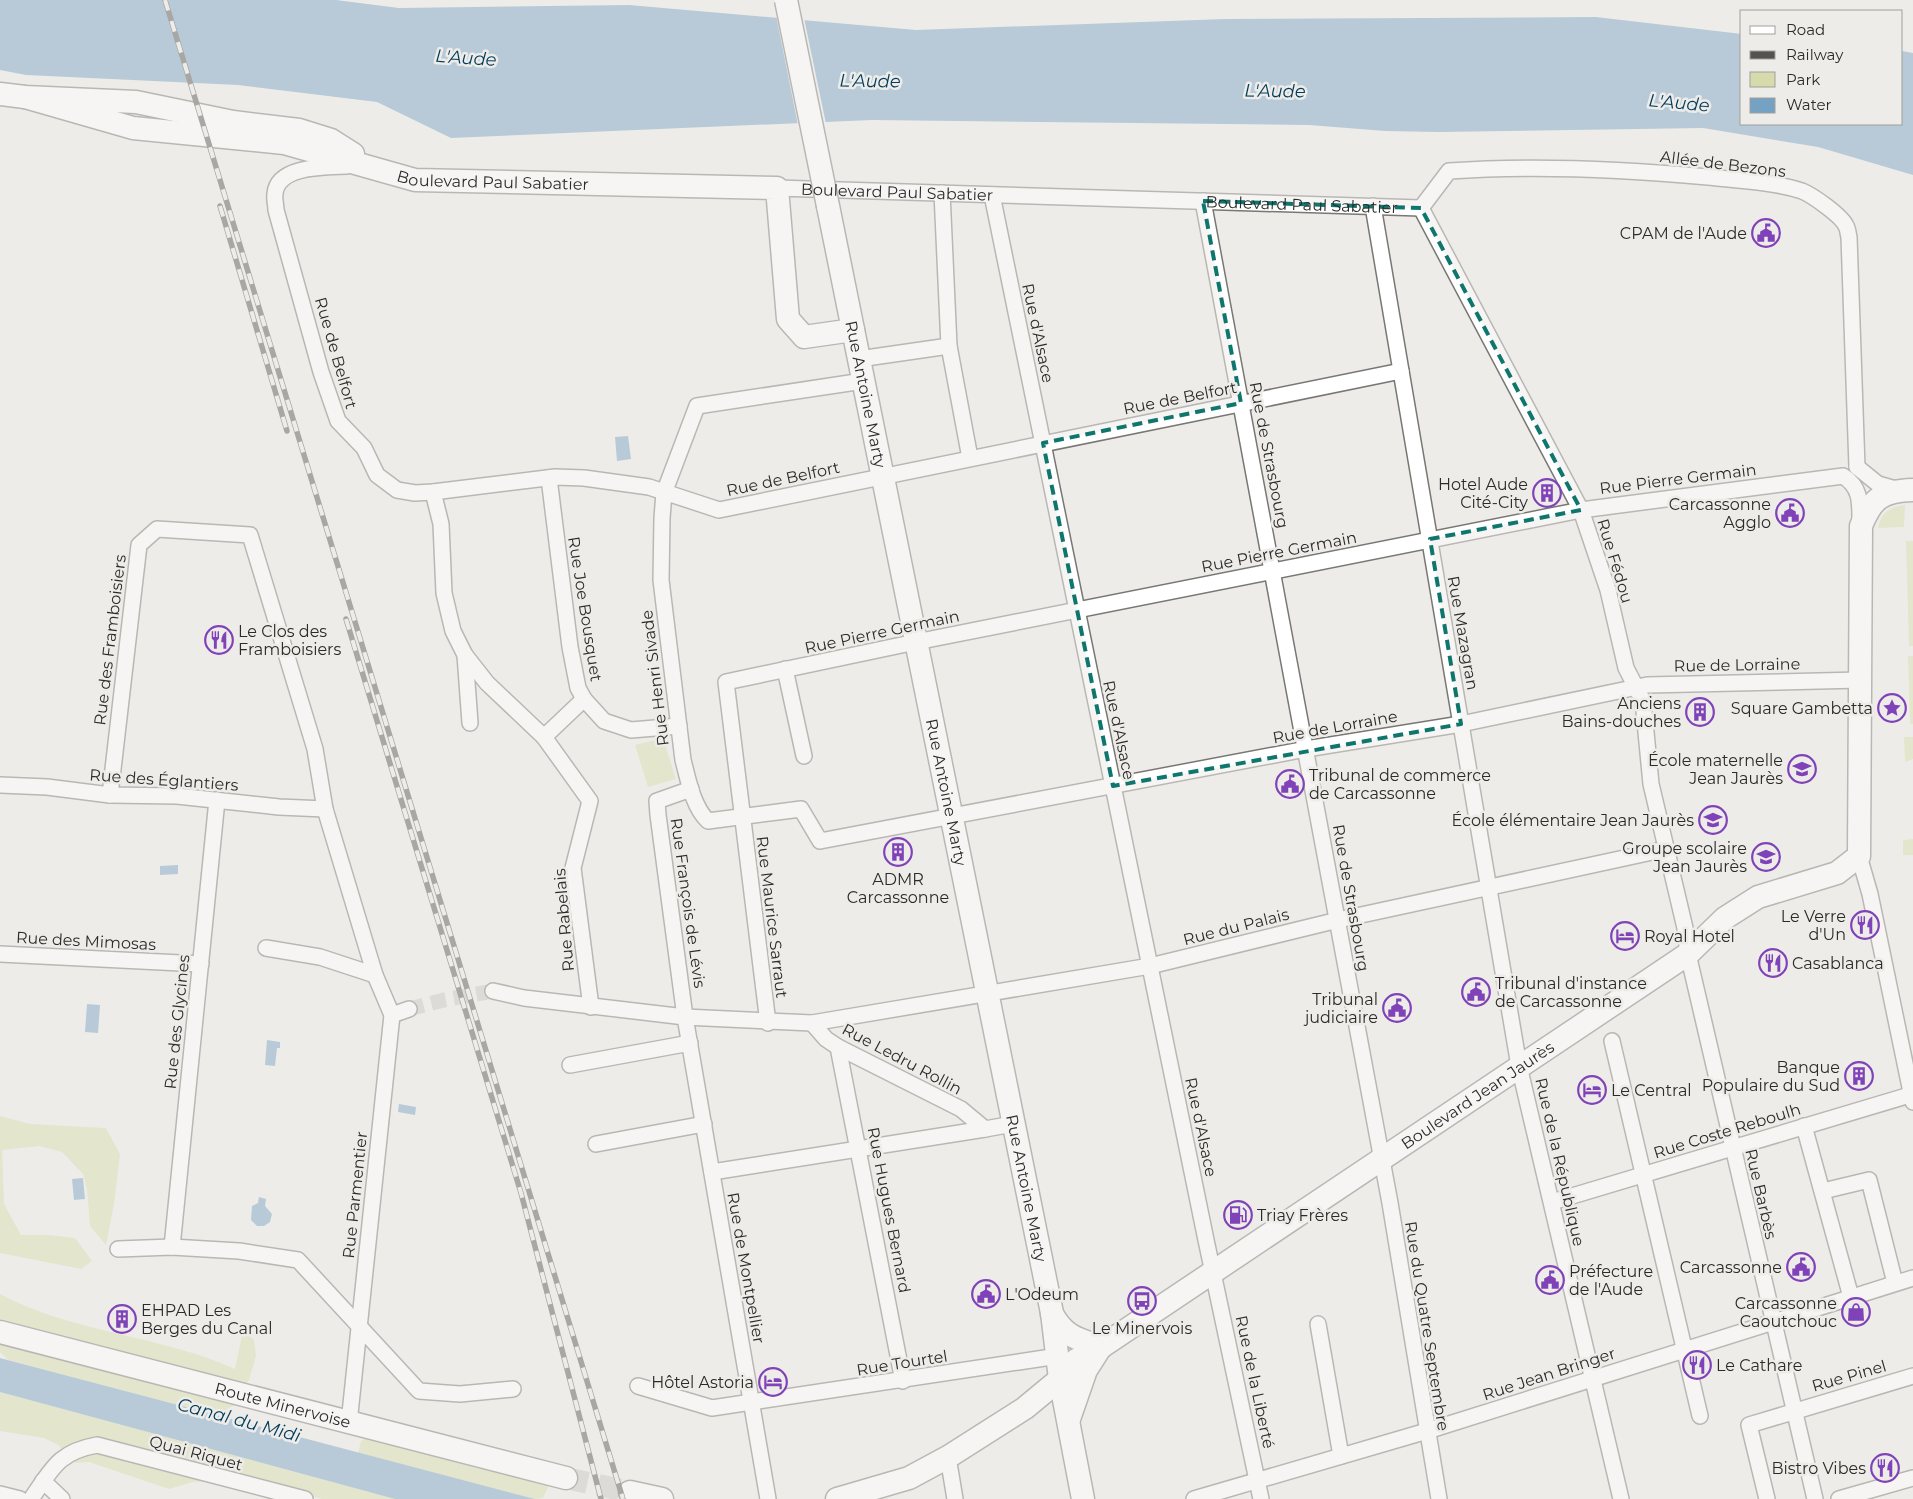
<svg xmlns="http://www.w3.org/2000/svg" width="1913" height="1499" font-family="Montserrat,sans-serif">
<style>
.green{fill:#d7dbac}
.water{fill:#75a1c3}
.pier{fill:#eeece9}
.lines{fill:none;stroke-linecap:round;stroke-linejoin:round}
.street-tunnel{stroke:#c7c5c3;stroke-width:15;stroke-dasharray:15 8;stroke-linecap:butt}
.secondary-tunnel{stroke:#c7c5c3;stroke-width:22;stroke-dasharray:22 11;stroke-linecap:butt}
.street-casing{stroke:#797774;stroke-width:18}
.secondary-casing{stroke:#797774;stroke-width:25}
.street{stroke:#fff;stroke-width:15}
.secondary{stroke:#fff;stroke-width:22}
.rail-casing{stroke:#545351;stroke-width:5.5}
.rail{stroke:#eeece9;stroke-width:4;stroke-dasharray:11;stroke-linecap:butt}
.secondary-bridge-casing{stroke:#797774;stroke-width:25;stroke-linecap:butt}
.secondary-bridge{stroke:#fff;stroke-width:22}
.marked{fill:none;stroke:#0f766e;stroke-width:4;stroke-dasharray:10 6;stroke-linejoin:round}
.labels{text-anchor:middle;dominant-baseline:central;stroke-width:5;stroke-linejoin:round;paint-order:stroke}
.street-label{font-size:16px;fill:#2b2b29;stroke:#eeece9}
.poi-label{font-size:16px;fill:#2b2b29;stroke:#eeece9;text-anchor:end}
.water-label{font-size:18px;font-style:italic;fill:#013c5d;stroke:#eeece9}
</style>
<rect width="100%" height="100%" fill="#eeece9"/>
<g class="green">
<path d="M1905 505 1904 527 1878 528C1881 513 1889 507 1905 505Z"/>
<polygon points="1906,541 1913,541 1913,646 1909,646"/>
<polygon points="1908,656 1913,656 1913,724 1910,724"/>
<polygon points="1904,737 1913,737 1913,759 1905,762"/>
<polygon points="663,738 676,779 648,787 635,745"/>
<polygon points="1913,839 1913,855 1903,855 1903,840"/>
<polygon points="0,1116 30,1124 106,1128 120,1154 114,1204 106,1245 90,1226 87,1189 83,1174 62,1152 39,1146 2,1150 4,1204 21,1235 48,1235 75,1238 92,1261 81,1269 0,1253"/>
<path d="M0 1294C73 1333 160 1335 235 1369L243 1330 254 1340 256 1356 249 1380 235 1405 216 1415 8 1360 0 1352Z"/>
<polygon points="0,1392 395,1499 322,1499 230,1473 208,1481 193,1482 169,1489 89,1462 75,1463 58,1445 44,1438 0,1431"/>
<polygon points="371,1435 456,1456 474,1468 490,1470 510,1468 549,1477 548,1487 543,1498 535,1499 358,1453 361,1441"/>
</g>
<g class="water">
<polygon points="0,0 336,0 399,8 629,5 916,30 1225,19 1596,17 1742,34 1742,124 1902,124 1902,51 1913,53 1913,175 1818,147 1703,128 1439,132 1385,131 1309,125 872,120 451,138 377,102 238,85 26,75 0,70"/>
<polygon points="628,436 631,459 617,461 615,437"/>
<polygon points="178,865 178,874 160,875 160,866"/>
<polygon points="87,1004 100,1005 98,1033 85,1032"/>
<polygon points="267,1040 280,1042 280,1048 277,1048 275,1066 265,1065"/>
<polygon points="399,1104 416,1107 415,1115 398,1112"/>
<polygon points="83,1178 85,1199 74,1200 72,1179"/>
<polygon points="259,1197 266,1199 265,1206 272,1214 270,1222 264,1226 257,1226 251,1220 252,1206 258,1203"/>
<polygon points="0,1358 535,1499 395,1499 0,1392"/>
</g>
<polygon class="pier" points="776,15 804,18 826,124 798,125"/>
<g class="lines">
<polyline class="street-tunnel" points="409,1009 444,1000 493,991"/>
<polyline class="secondary-tunnel" points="566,1478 630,1492"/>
<defs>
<g id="street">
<path d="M347 166C327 167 277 165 275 194 274 199 276 205 276 210L321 372 338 421 364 448 377 475 397 490 415 493 433 492 555 477 584 478 649 487 719 510 1401 371"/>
<path id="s1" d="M777 188 1421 208"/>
<polyline points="942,193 949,346 970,458"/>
<polyline points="992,195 1206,1240 1261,1499"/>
<polyline points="1203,201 1390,1203 1439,1499"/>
<polyline points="1373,206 1519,1066 1621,1499"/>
<polyline points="1421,208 1581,510 1608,590 1626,668 1643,701 1651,784 1685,928 1688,954 1815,1499"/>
<path d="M1421 208 1449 171C1535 165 1622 169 1708 177 1736 180 1775 182 1802 191 1812 195 1842 216 1846 226 1848 229 1848 234 1849 237L1857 467"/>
<polyline points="859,359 949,346"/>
<path d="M863 381 697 406 664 493 662 518 661 580 683 760C688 779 693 807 708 821L801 809 820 841 1306 749 1461 724 1647 685 1860 680"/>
<polyline points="1857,467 1878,484 1899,490"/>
<polyline points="549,478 570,647 578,688 584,699 604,721 631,730 679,726"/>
<polyline points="433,492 441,524 444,593 453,631 465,655 470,723"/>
<polyline points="465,655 487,683 544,737 590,801 573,868 591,1007"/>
<polyline points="785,669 804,756"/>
<polyline points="544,737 584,699"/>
<polyline points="0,785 47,787 110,795 177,796 279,807 325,809"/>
<polyline points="691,789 657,801 658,815 685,1017 768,1499"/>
<polyline points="110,795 139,545 157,529 250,535 315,749 325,809 375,975 392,1015 349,1423"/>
<polyline points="1859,856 1870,894 1913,1102"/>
<polyline points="266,948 320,957 375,975"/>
<polyline points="0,954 201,964"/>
<polyline points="493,991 524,998 685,1017 812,1023 1150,966 1338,920 1666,849"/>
<polyline points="392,1015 409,1009"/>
<path d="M768 1023 726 682 911 643 1581 510 1843 476C1861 487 1860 503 1860 522"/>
<polyline points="812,1023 826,1039 838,1047 961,1109 985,1129 1013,1124"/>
<polyline points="1612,1041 1700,1416"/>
<polyline points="838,1047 903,1381"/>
<polyline points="570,1065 690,1043"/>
<polyline points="1804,1126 1851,1297"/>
<polyline points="596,1144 704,1124"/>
<polyline points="712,1172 985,1129"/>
<polyline points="1823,1191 1869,1180 1895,1283"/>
<polyline points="1552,1202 1913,1094"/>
<polyline points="172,1247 217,800"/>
<polyline points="118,1249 172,1247 239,1251 298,1260 419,1391 460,1394 513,1389"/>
<polyline points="1318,1324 1341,1456"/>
<polyline points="638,1386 712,1408 1058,1356"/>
<polyline points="948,1457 955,1499"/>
<polyline points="43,1481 62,1499"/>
<polyline points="0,1494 20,1499"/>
<path d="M31 1499C52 1469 58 1452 97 1445L305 1499"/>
<polyline points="1194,1499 1427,1431 1913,1278"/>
<polyline points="1767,1499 1749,1425 1913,1376"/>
<polyline points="1839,1499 1913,1478"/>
</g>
<g id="secondary">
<polyline points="0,94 25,97 136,102 233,122 299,130 331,140 353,154"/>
<path id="s2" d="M25 97 133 128 284 143 415 180 777 188 788 319 804 337 853 330"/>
<path id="s3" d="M828 206 1052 1313 1060 1379 1083 1499"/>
<path d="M1052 1314C1065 1337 1077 1339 1101 1347"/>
<path id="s4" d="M0 1332 566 1478"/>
<polyline points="1069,1419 1086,1370 1100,1348"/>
<polyline points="630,1492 662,1499"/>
<path id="s5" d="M837 1499 909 1478 948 1457 1025 1408 1060 1379 1076 1360 1101 1347 1688 954 1725 918 1758 897 1837 873 1859 856 1861 526C1872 498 1882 491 1913 490"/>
</g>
</defs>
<use href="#street" class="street-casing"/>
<use href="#secondary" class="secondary-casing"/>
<use href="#street" class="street"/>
<use href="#secondary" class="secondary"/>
<defs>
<g id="rail">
<polyline points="165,0 623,1499"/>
<polyline points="220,206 287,431"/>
<polyline points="346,619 521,1193 601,1499"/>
</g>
</defs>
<use href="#rail" class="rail-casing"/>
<use href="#rail" class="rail"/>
<defs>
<polyline id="secondary-bridge" points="786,0 828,206"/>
</defs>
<use href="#secondary-bridge" class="secondary-bridge-casing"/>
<use href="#secondary-bridge" class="secondary-bridge"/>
</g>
<path d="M0 0H1913V1499H0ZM1203 201 1421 208 1581 510 1430 539 1461 724 1113 786 1043 443 1241 403Z" fill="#eeece9" fill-opacity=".55" fill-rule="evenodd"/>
<path class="marked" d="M1203 201 1421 208 1581 510 1430 539 1461 724 1113 786 1043 443 1241 403Z"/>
<defs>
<symbol id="civic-ring" viewBox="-11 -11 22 22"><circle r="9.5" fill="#eeece9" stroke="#7f42b8" stroke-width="1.5"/><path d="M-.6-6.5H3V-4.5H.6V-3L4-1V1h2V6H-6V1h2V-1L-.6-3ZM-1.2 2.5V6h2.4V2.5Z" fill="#7f42b8"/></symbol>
<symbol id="building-ring" viewBox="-11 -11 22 22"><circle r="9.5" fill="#eeece9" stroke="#7f42b8" stroke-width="1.5"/><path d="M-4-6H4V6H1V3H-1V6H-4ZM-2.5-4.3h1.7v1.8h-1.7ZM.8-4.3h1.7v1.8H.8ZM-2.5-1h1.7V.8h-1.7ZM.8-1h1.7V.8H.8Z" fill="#7f42b8"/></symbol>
<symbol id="restaurant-ring" viewBox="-11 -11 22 22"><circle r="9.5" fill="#eeece9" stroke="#7f42b8" stroke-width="1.5"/><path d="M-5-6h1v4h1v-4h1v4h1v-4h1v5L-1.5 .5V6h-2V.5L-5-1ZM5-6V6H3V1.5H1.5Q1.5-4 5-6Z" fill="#7f42b8"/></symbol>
<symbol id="sight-ring" viewBox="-11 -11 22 22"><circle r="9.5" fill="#eeece9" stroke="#7f42b8" stroke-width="1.5"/><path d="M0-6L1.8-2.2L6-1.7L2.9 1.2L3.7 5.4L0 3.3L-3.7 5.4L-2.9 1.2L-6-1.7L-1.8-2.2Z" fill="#7f42b8"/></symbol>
<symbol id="school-ring" viewBox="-11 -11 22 22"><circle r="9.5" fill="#eeece9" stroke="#7f42b8" stroke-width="1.5"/><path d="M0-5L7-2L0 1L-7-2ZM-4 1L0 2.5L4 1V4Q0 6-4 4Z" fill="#7f42b8"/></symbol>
<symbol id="hotel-ring" viewBox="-11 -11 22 22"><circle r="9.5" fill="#eeece9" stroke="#7f42b8" stroke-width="1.5"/><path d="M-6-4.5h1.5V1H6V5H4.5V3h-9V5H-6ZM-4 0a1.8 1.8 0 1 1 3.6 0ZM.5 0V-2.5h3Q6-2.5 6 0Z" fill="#7f42b8"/></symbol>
<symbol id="fuel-ring" viewBox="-11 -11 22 22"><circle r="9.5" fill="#eeece9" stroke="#7f42b8" stroke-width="1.5"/><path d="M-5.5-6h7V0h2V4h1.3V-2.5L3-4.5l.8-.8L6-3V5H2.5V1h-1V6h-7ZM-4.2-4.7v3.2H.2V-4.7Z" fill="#7f42b8"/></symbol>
<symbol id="bus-ring" viewBox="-11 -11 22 22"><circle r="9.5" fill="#eeece9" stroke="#7f42b8" stroke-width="1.5"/><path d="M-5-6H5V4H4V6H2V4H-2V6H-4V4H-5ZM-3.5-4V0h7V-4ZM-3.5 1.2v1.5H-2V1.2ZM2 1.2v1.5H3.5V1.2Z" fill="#7f42b8"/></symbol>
<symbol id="shop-ring" viewBox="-11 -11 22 22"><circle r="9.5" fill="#eeece9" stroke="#7f42b8" stroke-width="1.5"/><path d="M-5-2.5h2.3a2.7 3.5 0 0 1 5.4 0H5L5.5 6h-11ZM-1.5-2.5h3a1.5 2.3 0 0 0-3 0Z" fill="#7f42b8"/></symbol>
</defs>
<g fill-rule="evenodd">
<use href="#civic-ring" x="1750" y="217" width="32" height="32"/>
<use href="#building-ring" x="1531" y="477" width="32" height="32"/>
<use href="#civic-ring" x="1774" y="497" width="32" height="32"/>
<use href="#restaurant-ring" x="203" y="624" width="32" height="32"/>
<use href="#sight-ring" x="1876" y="692" width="32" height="32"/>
<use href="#building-ring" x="1684" y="696" width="32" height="32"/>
<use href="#school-ring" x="1786" y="753" width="32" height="32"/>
<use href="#civic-ring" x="1274" y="768" width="32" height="32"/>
<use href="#school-ring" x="1697" y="804" width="32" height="32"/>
<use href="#building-ring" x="882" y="836" width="32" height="32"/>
<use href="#school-ring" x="1750" y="841" width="32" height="32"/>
<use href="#restaurant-ring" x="1849" y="909" width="32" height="32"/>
<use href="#hotel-ring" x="1609" y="920" width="32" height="32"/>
<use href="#restaurant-ring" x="1757" y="947" width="32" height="32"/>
<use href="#civic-ring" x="1460" y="976" width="32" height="32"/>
<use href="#civic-ring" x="1381" y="992" width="32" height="32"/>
<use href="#building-ring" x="1843" y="1060" width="32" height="32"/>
<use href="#hotel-ring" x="1576" y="1074" width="32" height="32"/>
<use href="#fuel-ring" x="1222" y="1199" width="32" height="32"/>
<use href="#civic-ring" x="1785" y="1251" width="32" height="32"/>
<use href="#civic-ring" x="1534" y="1264" width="32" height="32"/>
<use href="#civic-ring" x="970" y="1278" width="32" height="32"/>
<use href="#bus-ring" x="1126" y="1285" width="32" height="32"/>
<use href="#shop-ring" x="1840" y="1296" width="32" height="32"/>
<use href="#building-ring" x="106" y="1303" width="32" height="32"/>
<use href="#restaurant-ring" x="1681" y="1349" width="32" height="32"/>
<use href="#hotel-ring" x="757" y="1366" width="32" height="32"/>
<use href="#restaurant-ring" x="1869" y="1452" width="32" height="32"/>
</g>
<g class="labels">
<g class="street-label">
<text transform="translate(1723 164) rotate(7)">Allée de Bezons</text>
<text stroke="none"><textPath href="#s2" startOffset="478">Boulevard Paul Sabatier</textPath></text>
<text stroke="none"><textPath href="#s1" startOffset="120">Boulevard Paul Sabatier</textPath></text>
<text stroke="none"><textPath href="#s1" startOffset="525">Boulevard Paul Sabatier</textPath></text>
<text transform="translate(1038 333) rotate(78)">Rue d'Alsace</text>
<text transform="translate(336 353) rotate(74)">Rue de Belfort</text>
<text stroke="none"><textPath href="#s3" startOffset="192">Rue Antoine Marty</textPath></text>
<text transform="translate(1180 398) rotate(-11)">Rue de Belfort</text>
<text transform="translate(1269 455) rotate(79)">Rue de Strasbourg</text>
<text transform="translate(783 479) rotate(-12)">Rue de Belfort</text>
<text transform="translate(1678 479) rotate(-7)">Rue Pierre Germain</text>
<text transform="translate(1279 552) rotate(-11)">Rue Pierre Germain</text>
<text transform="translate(1615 561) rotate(73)">Rue Fédou</text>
<text transform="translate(585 609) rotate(81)">Rue Joe Bousquet</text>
<text transform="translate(882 632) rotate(-12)">Rue Pierre Germain</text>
<text transform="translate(1463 633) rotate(80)">Rue Mazagran</text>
<text transform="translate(110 640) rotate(-83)">Rue des Framboisiers</text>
<text transform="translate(1737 665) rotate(-1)">Rue de Lorraine</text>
<text transform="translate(655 678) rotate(-97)">Rue Henri Sivade</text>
<text transform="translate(1335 727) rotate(-10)">Rue de Lorraine</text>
<text transform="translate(1119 730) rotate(78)">Rue d'Alsace</text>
<text transform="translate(164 780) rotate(4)">Rue des Églantiers</text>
<text stroke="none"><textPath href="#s3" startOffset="598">Rue Antoine Marty</textPath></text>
<text transform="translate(1351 898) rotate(80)">Rue de Strasbourg</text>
<text transform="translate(688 903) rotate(82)">Rue François de Lévis</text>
<text transform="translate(772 917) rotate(83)">Rue Maurice Sarraut</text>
<text transform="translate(564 920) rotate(-95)">Rue Rabelais</text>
<text transform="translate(1236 927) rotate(-14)">Rue du Palais</text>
<text transform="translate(86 941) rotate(3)">Rue des Mimosas</text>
<text transform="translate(177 1022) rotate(-84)">Rue des Glycines</text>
<text transform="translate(902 1059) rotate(28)">Rue Ledru Rollin</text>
<text stroke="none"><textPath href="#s5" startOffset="762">Boulevard Jean Jaurès</textPath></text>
<text transform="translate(1201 1127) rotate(78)">Rue d'Alsace</text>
<text transform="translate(1727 1131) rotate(-17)">Rue Coste Reboulh</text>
<text transform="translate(1560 1162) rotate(77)">Rue de la République</text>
<text stroke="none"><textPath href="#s3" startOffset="1002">Rue Antoine Marty</textPath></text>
<text transform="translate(1761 1194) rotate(77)">Rue Barbès</text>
<text transform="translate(355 1195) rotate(-84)">Rue Parmentier</text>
<text transform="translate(889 1210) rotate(79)">Rue Hugues Bernard</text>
<text transform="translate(746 1268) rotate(80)">Rue de Montpellier</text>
<text transform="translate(1427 1326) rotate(81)">Rue du Quatre Septembre</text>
<text transform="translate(902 1363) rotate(-9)">Rue Tourtel</text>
<text transform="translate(1549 1374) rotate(-18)">Rue Jean Bringer</text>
<text transform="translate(1849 1376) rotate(-16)">Rue Pinel</text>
<text transform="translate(1255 1382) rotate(78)">Rue de la Liberté</text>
<text stroke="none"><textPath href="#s4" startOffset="292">Route Minervoise</textPath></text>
<text transform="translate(196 1453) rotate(15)">Quai Riquet</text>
</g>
<g class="poi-label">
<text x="1747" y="233">CPAM de l'Aude</text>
<text x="1528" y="484">Hotel Aude<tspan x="1528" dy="18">Cité-City</tspan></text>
<text x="1771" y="504">Carcassonne<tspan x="1771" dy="18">Agglo</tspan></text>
<text x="238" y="631" text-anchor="start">Le Clos des<tspan x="238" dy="18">Framboisiers</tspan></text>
<text x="1681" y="703">Anciens<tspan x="1681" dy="18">Bains-douches</tspan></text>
<text x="1873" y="708">Square Gambetta</text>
<text x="1783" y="760">École maternelle<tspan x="1783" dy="18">Jean Jaurès</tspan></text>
<text x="1309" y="775" text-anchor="start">Tribunal de commerce<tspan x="1309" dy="18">de Carcassonne</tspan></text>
<text x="1694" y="820">École élémentaire Jean Jaurès</text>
<text x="1747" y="848">Groupe scolaire<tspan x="1747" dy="18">Jean Jaurès</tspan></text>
<text x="898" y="879" text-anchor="middle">ADMR<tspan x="898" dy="18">Carcassonne</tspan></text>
<text x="1846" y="916">Le Verre<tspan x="1846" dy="18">d'Un</tspan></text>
<text x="1644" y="936" text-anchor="start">Royal Hotel</text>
<text x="1792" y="963" text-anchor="start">Casablanca</text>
<text x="1495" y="983" text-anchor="start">Tribunal d'instance<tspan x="1495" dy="18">de Carcassonne</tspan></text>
<text x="1378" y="999">Tribunal<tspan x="1378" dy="18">judiciaire</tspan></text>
<text x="1840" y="1067">Banque<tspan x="1840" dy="18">Populaire du Sud</tspan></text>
<text x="1611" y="1090" text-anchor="start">Le Central</text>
<text x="1257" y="1215" text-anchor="start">Triay Frères</text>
<text x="1782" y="1267">Carcassonne</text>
<text x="1569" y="1271" text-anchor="start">Préfecture<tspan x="1569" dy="18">de l'Aude</tspan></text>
<text x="1005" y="1294" text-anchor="start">L'Odeum</text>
<text x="1837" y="1303">Carcassonne<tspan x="1837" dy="18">Caoutchouc</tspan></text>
<text x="141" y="1310" text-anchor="start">EHPAD Les<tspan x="141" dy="18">Berges du Canal</tspan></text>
<text x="1142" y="1328" text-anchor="middle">Le Minervois</text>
<text x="1716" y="1365" text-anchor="start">Le Cathare</text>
<text x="754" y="1382">Hôtel Astoria</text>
<text x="1866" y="1468">Bistro Vibes</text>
</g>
<g class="water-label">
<text transform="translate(466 58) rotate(4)">L'Aude</text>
<text transform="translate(870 81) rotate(1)">L'Aude</text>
<text transform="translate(1275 91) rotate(1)">L'Aude</text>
<text transform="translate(1679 103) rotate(5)">L'Aude</text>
<text transform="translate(239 1420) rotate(15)">Canal du Midi</text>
</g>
</g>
<rect x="1740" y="10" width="162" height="115" fill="#eeece9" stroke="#a09f9c"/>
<rect x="1750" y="26" width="25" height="8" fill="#ffffff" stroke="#a09f9c"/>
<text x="1786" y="35" font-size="15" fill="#2b2b29">Road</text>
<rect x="1750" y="51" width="25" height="8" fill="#545351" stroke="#a09f9c"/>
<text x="1786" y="60" font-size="15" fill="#2b2b29">Railway</text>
<rect x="1750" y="72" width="25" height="15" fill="#d7dbac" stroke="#a09f9c"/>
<text x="1786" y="85" font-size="15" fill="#2b2b29">Park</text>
<rect x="1750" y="98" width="25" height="15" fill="#75a1c3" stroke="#a09f9c"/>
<text x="1786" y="110" font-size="15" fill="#2b2b29">Water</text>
</svg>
